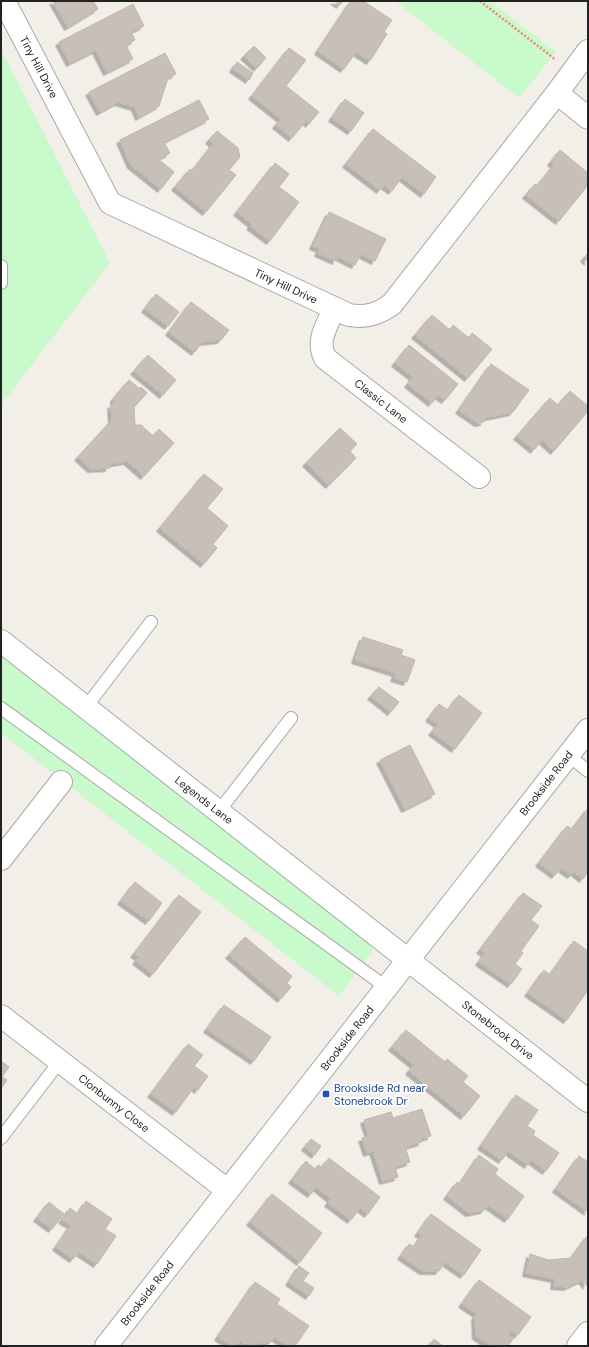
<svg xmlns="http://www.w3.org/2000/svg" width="589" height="1347" font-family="'DM Sans',sans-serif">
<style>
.park{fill:#c8facc}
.building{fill:#c7bfb8;stroke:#c4b6ab;filter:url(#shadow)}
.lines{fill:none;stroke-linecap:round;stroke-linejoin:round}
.service-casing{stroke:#a9a9a9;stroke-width:14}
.minor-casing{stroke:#a9a9a9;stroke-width:24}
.tertiary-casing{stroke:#a9a9a9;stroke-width:24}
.path{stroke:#fa8072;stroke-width:2.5;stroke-dasharray:2 2;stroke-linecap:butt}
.service{stroke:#fff;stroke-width:12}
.minor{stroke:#fff;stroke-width:22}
.tertiary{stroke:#fff;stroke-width:22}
.transit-dot{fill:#1a4fb4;stroke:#fff;stroke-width:1.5}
.labels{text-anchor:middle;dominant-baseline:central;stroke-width:4;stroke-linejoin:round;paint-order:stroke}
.street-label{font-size:11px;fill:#222;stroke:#fff}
.transit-label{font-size:11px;fill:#164399;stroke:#fff;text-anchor:start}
</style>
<defs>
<filter id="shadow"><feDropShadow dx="-3.5" dy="3.5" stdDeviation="0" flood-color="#0004"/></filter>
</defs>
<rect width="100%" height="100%" fill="#f2efe9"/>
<g class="park">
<polygon points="395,1 490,1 556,52 519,98"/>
<polygon points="1,49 110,263 1,405"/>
<polygon points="1,650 374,948 339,996 1,733"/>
</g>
<g class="building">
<polygon points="53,1 93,1 98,9 68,27"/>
<polygon points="334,1 343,1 340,5"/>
<polygon points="351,1 363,1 392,20 384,32 387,34 370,61 356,52 344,69 318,51"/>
<polygon points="133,4 144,26 131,32 135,40 126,45 133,59 107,72 96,50 70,63 59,42"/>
<polygon points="254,46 266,58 257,68 244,56"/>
<polygon points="289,48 306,60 286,86 319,112 309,124 306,121 292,138 276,125 281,119 252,96"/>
<polygon points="165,53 176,74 168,78 159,106 139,117 135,107 118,102 100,112 89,92"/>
<polygon points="237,62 253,73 249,80 233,69"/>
<polygon points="345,99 364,113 351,131 332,118"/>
<polygon points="199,100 209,119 164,142 170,153 158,159 174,172 161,189 131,165 120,140"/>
<polygon points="373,129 436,177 424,194 402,177 392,191 384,185 380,190 346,164"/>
<polygon points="217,131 238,148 240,157 229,170 236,175 206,212 175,187 190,169 192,171 213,144 209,140"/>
<polygon points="560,150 588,173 588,185 559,221 526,195 535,184 537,186 554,165 551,162"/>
<polygon points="275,163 289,174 279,187 299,202 270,241 250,226 252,224 237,212"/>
<polygon points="329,212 386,239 375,261 361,254 355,265 337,256 336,261 318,253 320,249 313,246"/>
<polygon points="588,253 588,262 584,258"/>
<polygon points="156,294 179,312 168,326 145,309"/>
<polygon points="191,302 229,330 221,340 202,342 195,352 169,332"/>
<polygon points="432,315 450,330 453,325 469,338 472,333 492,349 468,378 415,335"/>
<polygon points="409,345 458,384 445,400 438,395 432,403 408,384 413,377 395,363"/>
<polygon points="148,355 176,380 163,395 134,371"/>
<polygon points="491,364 529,390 513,412 484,418 484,422 478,423 459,410"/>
<polygon points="129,380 140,389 141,387 147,393 134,407 135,425 141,425 153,436 159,429 174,443 144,476 127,461 109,464 109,468 91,469 78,457 112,420 111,405 114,405 114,398"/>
<polygon points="570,391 588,406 588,411 554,451 542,440 534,450 517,436 550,398 558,405"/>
<polygon points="340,428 357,444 350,451 356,458 329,485 306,463"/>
<polygon points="204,474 223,489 207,508 228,526 213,544 217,548 204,564 160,528"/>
<polygon points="363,637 403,650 401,655 415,660 407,682 394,678 396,673 355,660"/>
<polygon points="379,687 399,702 391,712 371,696"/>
<polygon points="459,695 482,713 455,749 432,732 438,724 429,718 439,704 448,710"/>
<polygon points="410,745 435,794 405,809 380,760"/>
<polygon points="588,808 588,872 583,879 574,872 571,875 561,868 555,875 539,863 567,826 572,829"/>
<polygon points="135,882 162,903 149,921 121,901"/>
<polygon points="523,893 542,906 531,920 539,926 521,951 523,953 515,964 522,969 511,984 479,962 485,953 480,950"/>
<polygon points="179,895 201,912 153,974 136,961 139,957 134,954"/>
<polygon points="245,937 292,976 287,983 291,987 281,999 229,955"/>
<polygon points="574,941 588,951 588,990 567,1020 528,993 544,970 550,975"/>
<polygon points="224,1005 271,1037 254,1061 207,1029"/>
<polygon points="406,1030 445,1062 447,1059 468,1076 463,1082 480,1096 464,1116 409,1071 414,1065 392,1047"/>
<polygon points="188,1044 203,1055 194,1066 208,1076 198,1090 194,1087 176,1112 151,1094"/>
<polygon points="1,1061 9,1067 2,1077 7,1080 1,1089"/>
<polygon points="516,1095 538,1110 527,1126 535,1131 533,1135 559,1153 546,1171 531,1160 528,1165 508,1151 502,1160 481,1146"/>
<polygon points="422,1109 431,1136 421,1139 422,1142 405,1147 410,1162 395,1167 398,1177 383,1181 373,1151 367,1153 362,1138 369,1136 364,1120 391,1112 393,1118"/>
<polygon points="311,1139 321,1146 315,1155 305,1147"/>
<polygon points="479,1155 498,1169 495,1174 524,1196 508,1219 488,1205 484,1210 469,1213 447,1196 457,1182 460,1184"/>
<polygon points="579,1156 588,1162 588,1212 556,1189"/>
<polygon points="329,1158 380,1197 368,1214 360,1208 351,1220 328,1203 331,1199 316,1187 311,1194 292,1180 306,1161 315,1169 318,1165 322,1167"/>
<polygon points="272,1194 322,1233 300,1262 250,1222"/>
<polygon points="86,1201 112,1219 105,1229 116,1236 97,1264 79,1252 73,1259 56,1247 71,1225 62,1220 70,1208 78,1214"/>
<polygon points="49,1202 64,1214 52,1229 37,1218"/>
<polygon points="431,1214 481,1250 464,1275 445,1262 439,1271 423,1271 401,1256 409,1244 414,1247 422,1235 418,1233"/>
<polygon points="588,1235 587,1286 582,1280 567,1287 556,1286 554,1286 555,1279 526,1273 530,1254 548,1260 571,1258"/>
<polygon points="299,1266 309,1273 303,1281 314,1288 309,1296 289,1282"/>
<polygon points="479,1280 531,1317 518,1335 511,1331 508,1335 513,1339 508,1346 491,1346 476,1336 475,1317 477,1314 462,1304"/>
<polygon points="255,1282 280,1299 277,1304 309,1326 295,1346 288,1346 274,1337 271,1342 245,1345 240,1341 236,1346 232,1346 218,1337"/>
<polygon points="434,1339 443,1346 428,1346"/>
</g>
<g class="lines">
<defs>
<g id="service">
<polyline points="1,266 1,283"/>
<polyline points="86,707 151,622"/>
<polyline points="1,708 386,987"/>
<polyline points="568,755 588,771"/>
<polyline points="219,811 291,718"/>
<polyline points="1,1138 60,1061"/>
</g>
<g id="minor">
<path d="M4 1 110 203 349 315C366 318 379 314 392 304L557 93 588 118"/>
<polyline points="557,93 588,51"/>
<path d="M334 309C327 326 316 340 325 358L479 477"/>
<polyline points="1,641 588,1101"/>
<polyline points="1,859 61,782"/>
<polyline points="1,1016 227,1190"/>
<polyline points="578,1346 588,1333"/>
</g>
<polyline id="tertiary" points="106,1346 588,730"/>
</defs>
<use href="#service" class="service-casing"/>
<use href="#minor" class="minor-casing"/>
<use href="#tertiary" class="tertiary-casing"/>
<polyline class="path" points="480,1 556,60"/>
<use href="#service" class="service"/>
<use href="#minor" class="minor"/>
<use href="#tertiary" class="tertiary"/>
</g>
<rect class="transit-dot" x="322" y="1090" width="8" height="8" rx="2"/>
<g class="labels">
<g class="street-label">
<text transform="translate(39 67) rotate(62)">Tiny Hill Drive</text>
<text transform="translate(286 286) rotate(25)">Tiny Hill Drive</text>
<text transform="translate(381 401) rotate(38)">Classic Lane</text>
<text transform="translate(546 783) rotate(-52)">Brookside Road</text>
<text transform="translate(204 800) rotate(38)">Legends Lane</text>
<text transform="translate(498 1030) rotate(38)">Stonebrook Drive</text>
<text transform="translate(347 1038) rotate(-52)">Brookside Road</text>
<text transform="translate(114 1103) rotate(38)">Clonbunny Close</text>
<text transform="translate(147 1293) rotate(-52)">Brookside Road</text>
</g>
<g class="transit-label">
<text x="334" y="1088">Brookside Rd near<tspan x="334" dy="13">Stonebrook Dr</tspan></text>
</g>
</g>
<rect width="589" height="1347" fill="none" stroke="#222222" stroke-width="4"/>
</svg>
